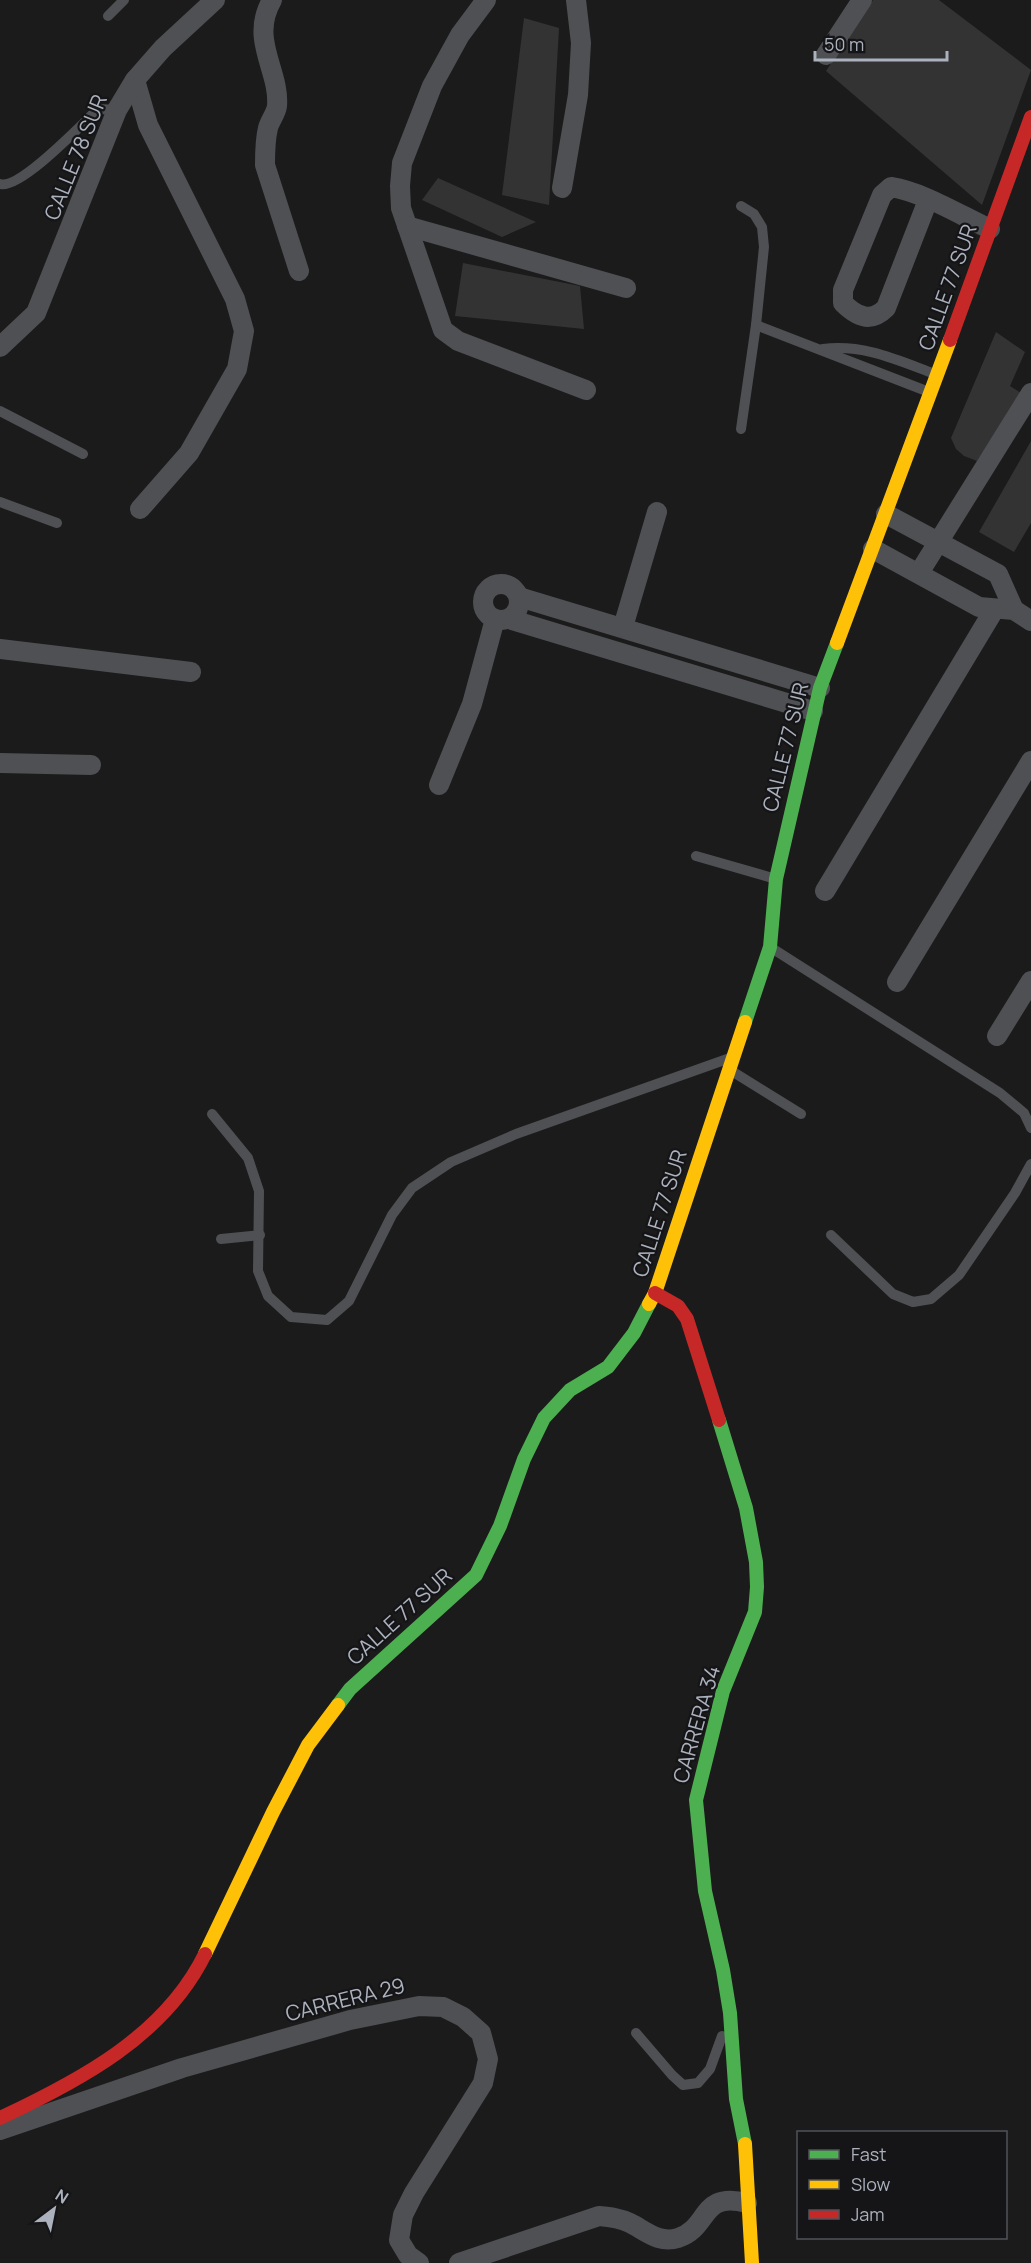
<svg xmlns="http://www.w3.org/2000/svg" width="1031" height="2263" font-family="Manrope,sans-serif">
<style>
.building{fill:#333}
.lines{fill:none;stroke-linecap:round;stroke-linejoin:round}
.lane{stroke:#4f5054;stroke-width:10}
.street{stroke:#4f5054;stroke-width:20}
.fast{stroke:#4caf50;stroke-width:14}
.slow{stroke:#ffc107;stroke-width:14}
.jam{stroke:#c62828;stroke-width:14}
.labels{text-anchor:middle;dominant-baseline:central;stroke-width:4.5;stroke-linejoin:round;paint-order:stroke}
.street-label{font-size:21px;fill:#abb1bd;stroke:#151517}
</style>
<rect width="100%" height="100%" fill="#1b1b1b"/>
<g class="building">
<polygon points="873,0 939,0 1031,70 982,205 826,71"/>
<polygon points="524,18 559,28 549,205 502,195"/>
<polygon points="438,178 536,222 502,237 422,200"/>
<polygon points="463,263 580,286 584,329 455,316"/>
<polygon points="996,332 1025,352 1010,386 1021,393 977,461 964,456 956,449 951,438"/>
<polygon points="1031,441 1031,523 1014,552 979,532"/>
</g>
<g class="lines">
<g class="lane">
<polyline points="108,16 124,0"/>
<path d="M0 184C20 190 82 124 98 109L117 110"/>
<polyline points="756,325 929,392"/>
<path d="M823 349C864 344 897 360 935 374"/>
<polyline points="0,411 83,454"/>
<polyline points="741,429 756,325 764,247 762,227 754,214 741,206"/>
<polyline points="0,502 57,523"/>
<polyline points="696,856 776,879"/>
<polyline points="770,947 1000,1093 1024,1113 1031,1128"/>
<polyline points="730,1070 801,1114"/>
<polyline points="212,1114 248,1158 259,1191 258,1271 268,1296 291,1317 327,1320 349,1301 392,1215 412,1188 451,1162 516,1134 730,1058"/>
<polyline points="831,1235 893,1294 913,1302 931,1299 959,1275 1015,1193 1031,1164"/>
<polyline points="221,1239 260,1235"/>
<polyline points="636,2033 672,2075 683,2085 698,2083 710,2069 722,2036"/>
</g>
<g class="street">
<path d="M272 0C249 40 280 70 277 106 276 114 270 120 268 128 265 140 265 153 265 165L299 271"/>
<polyline points="486,0 460,35 432,86 402,163 400,186 401,208 443,330 458,341 586,390"/>
<polyline points="826,55 862,0"/>
<polyline points="135,80 148,125 235,299 244,331 237,369 189,453 140,509"/>
<polyline points="562,188 578,95 581,43 576,0"/>
<path d="M928 200 886 308C871 323 857 317 843 303V290L882 195 891 187C923 192 960 215 990 229"/>
<polyline points="407,226 626,288"/>
<polyline points="0,347 36,313 117,110 135,80 163,48 215,0"/>
<polyline points="886,514 998,574 1014,610"/>
<polyline points="873,549 979,607 1014,610 1031,621"/>
<polyline points="919,573 1031,393"/>
<circle cx="501" cy="602" r="18"/>
<polyline points="519,597 820,688"/>
<polyline points="509,619 813,711"/>
<polyline points="623,627 657,512"/>
<polyline points="0,649 191,672"/>
<polyline points="0,763 91,765"/>
<polyline points="439,785 472,704 495,619"/>
<polyline points="825,891 994,610"/>
<polyline points="897,982 1031,761"/>
<polyline points="997,1036 1031,981"/>
<polyline points="0,2130 182,2068 350,2020 419,2006 443,2007 463,2017 481,2033 488,2059 483,2083 414,2193 403,2215 399,2240 408,2255 419,2263"/>
<path d="M459 2263 599 2216C610 2217 620 2218 630 2223 646 2231 659 2244 678 2238 711 2227 699 2191 747 2203"/>
</g>
<g class="fast">
<polyline points="745,1022 770,947 776,879 820,688 837,643"/>
<polyline points="719,1420 746,1508 756,1562 757,1587 755,1612 723,1691 696,1800 705,1891 723,1970 730,2013 736,2099 745,2144"/>
<polyline points="338,1705 350,1689 476,1575 500,1526 524,1459 544,1418 570,1390 608,1367 634,1333 649,1304"/>
</g>
<g class="slow">
<polyline points="837,643 950,340"/>
<polyline points="649,1304 655,1293 745,1022"/>
<polyline points="205,1954 273,1812 308,1745 338,1705"/>
<polyline points="745,2144 752,2263"/>
</g>
<g class="jam">
<polyline points="950,340 1031,117"/>
<polyline points="655,1293 678,1306 687,1319 719,1420"/>
<path d="M0 2118C79 2081 165 2036 205 1954"/>
</g>
</g>
<g class="labels">
<g class="street-label">
<text transform="translate(75 157) rotate(-68)">CALLE 78 SUR</text>
<text transform="translate(947 287) rotate(-70)">CALLE 77 SUR</text>
<text transform="translate(785 747) rotate(-76)">CALLE 77 SUR</text>
<text transform="translate(659 1213) rotate(-72)">CALLE 77 SUR</text>
<text transform="translate(399 1616) rotate(-42)">CALLE 77 SUR</text>
<text transform="translate(696 1724) rotate(-74)">CARRERA 34</text>
<text transform="translate(345 1999) rotate(-14)">CARRERA 29</text>
</g>
</g>
<rect x="797" y="2131" width="210" height="108" fill="#151517" stroke="#515359" stroke-width="1.5"/>
<rect x="809" y="2150" width="30" height="9" fill="#4caf50" stroke="#515359" stroke-width="1.5"/>
<text x="851" y="2161" font-size="18" fill="#abb1bd">Fast</text>
<rect x="809" y="2180" width="30" height="9" fill="#ffc107" stroke="#515359" stroke-width="1.5"/>
<text x="851" y="2191" font-size="18" fill="#abb1bd">Slow</text>
<rect x="809" y="2210" width="30" height="9" fill="#c62828" stroke="#515359" stroke-width="1.5"/>
<text x="851" y="2221" font-size="18" fill="#abb1bd">Jam</text>
<g transform="translate(54 2209) rotate(32)" stroke="#151517" stroke-width="4.5" paint-order="stroke">
<path d="M0-4.5L10 22L0 15L-10 22Z" fill="#abb1bd"/>
<text y="-9" font-size="16" font-weight="bold" text-anchor="middle" fill="#abb1bd">N</text>
</g>
<path d="M815 51v9h132v-9" fill="none" stroke="#abb1bd" stroke-width="3"/>
<text x="824" y="51" font-size="18" fill="#abb1bd" stroke="#151517" stroke-width="4.5" paint-order="stroke">50 m</text>
</svg>
